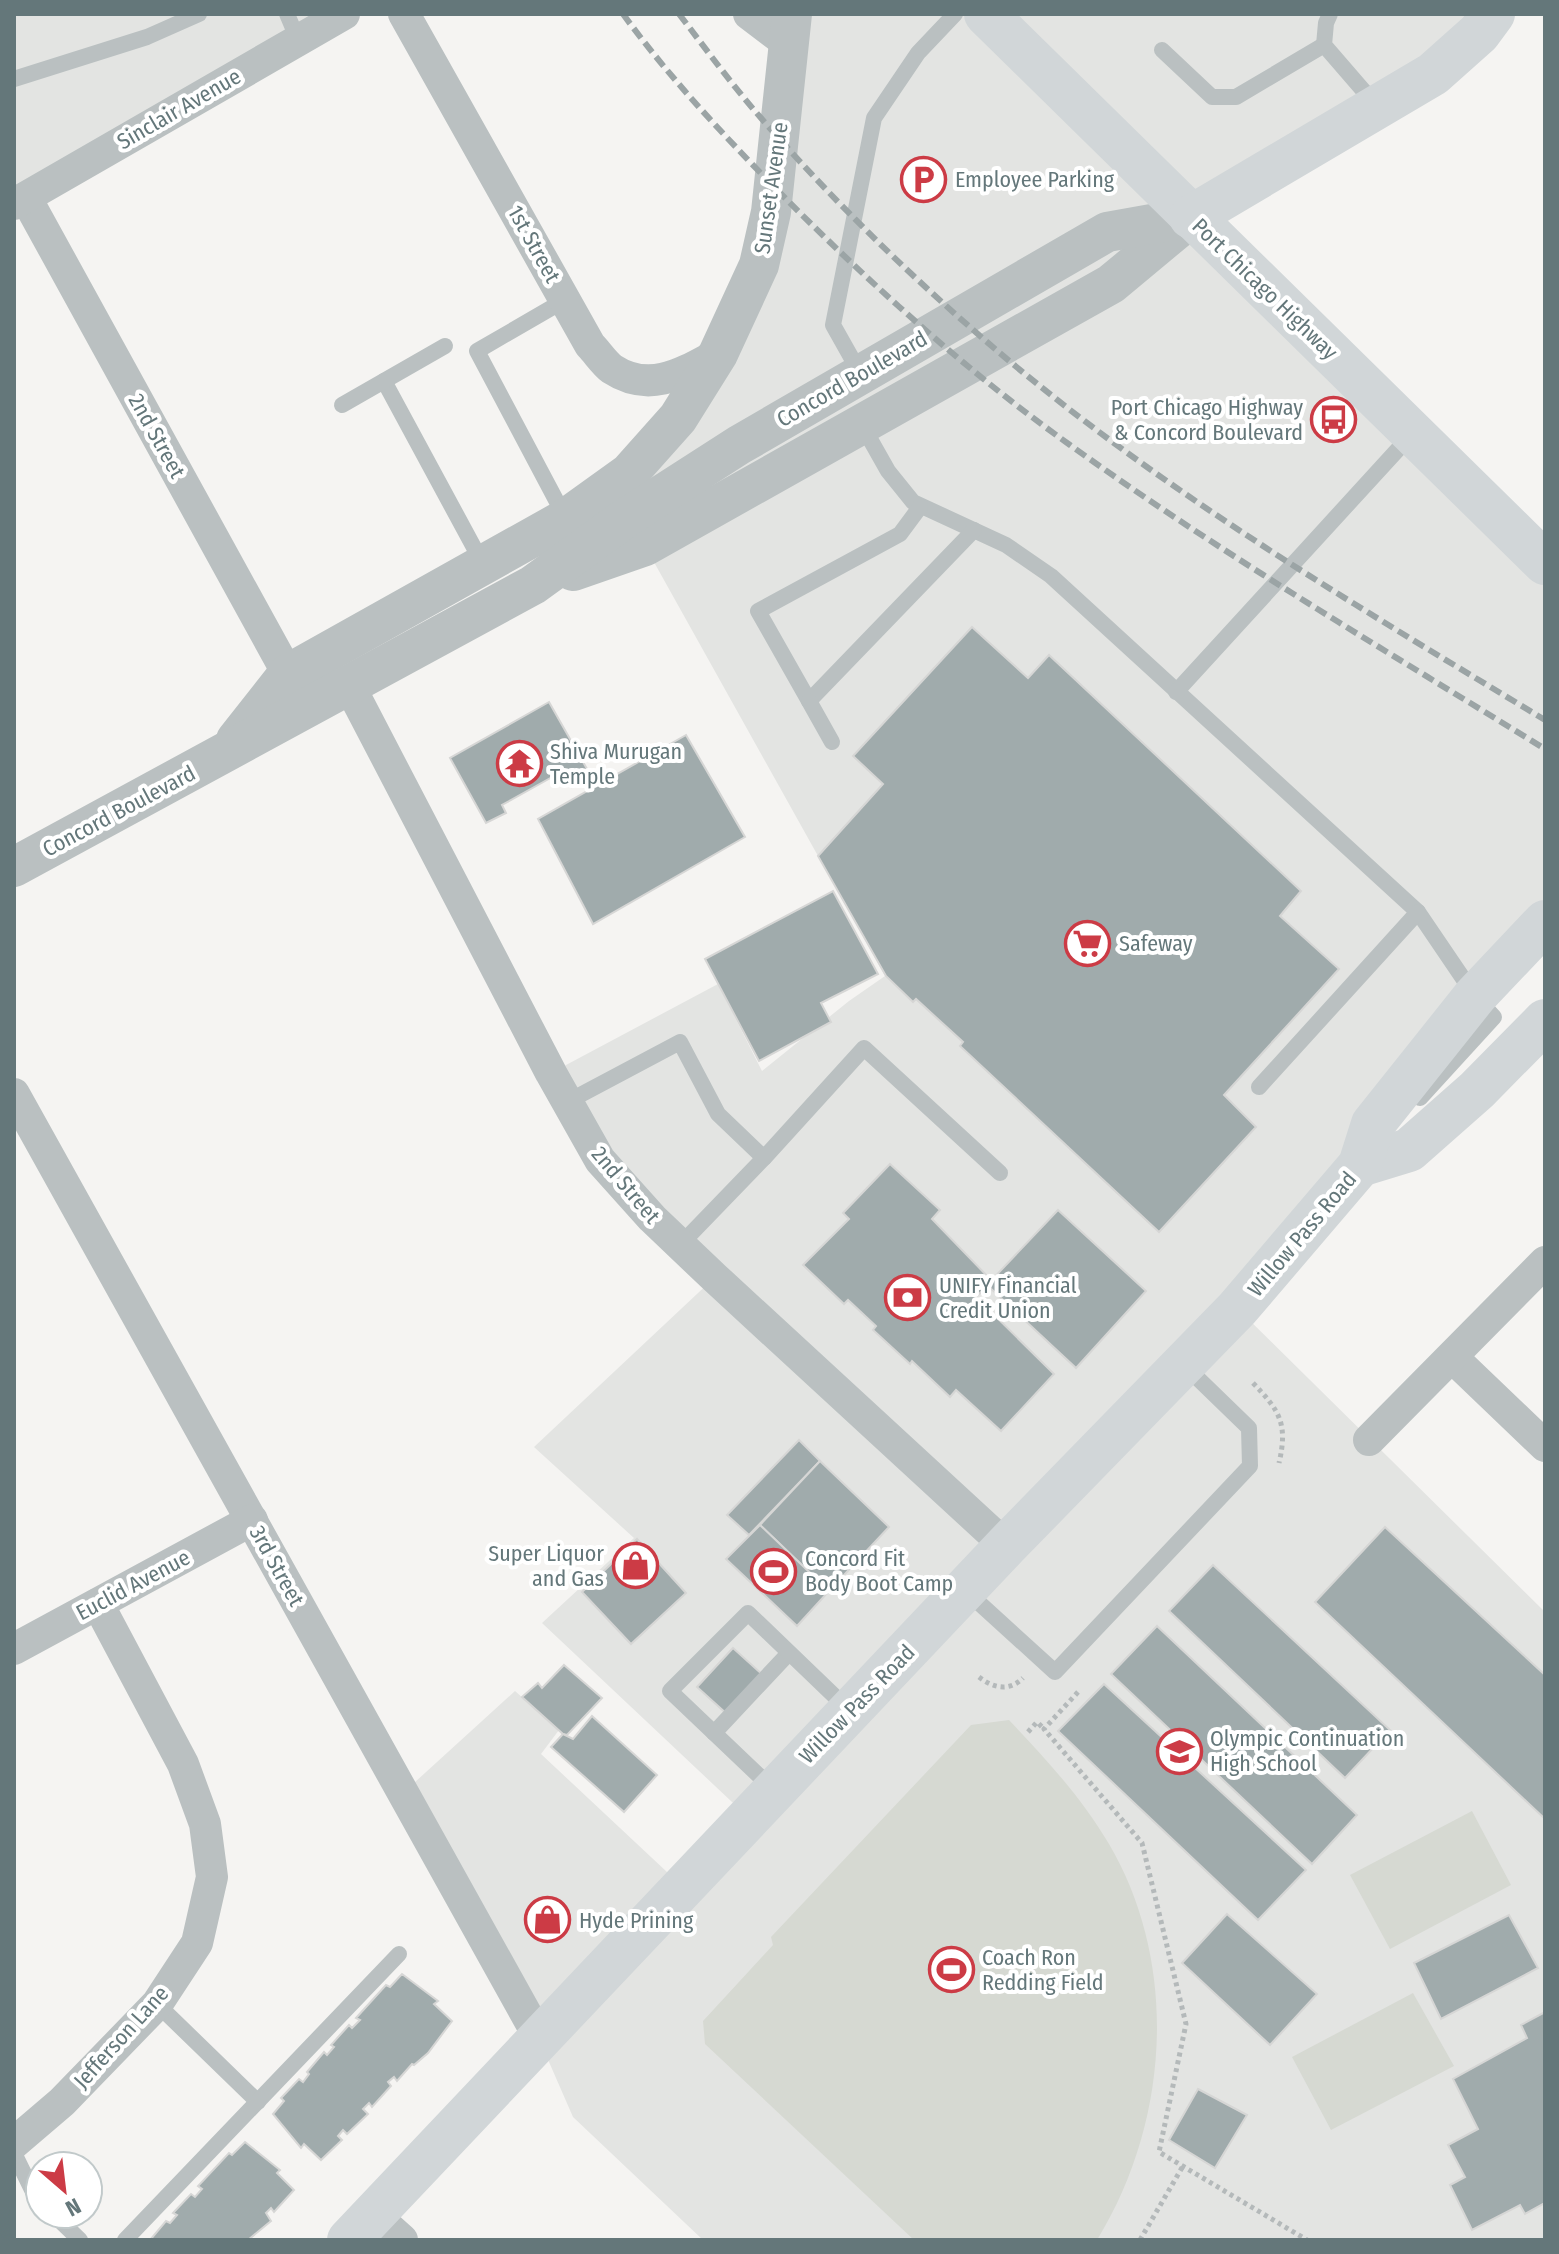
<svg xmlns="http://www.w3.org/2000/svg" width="1559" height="2254" font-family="'Fira Sans Condensed',sans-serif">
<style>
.built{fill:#e3e4e2}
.green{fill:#d6d9d2}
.building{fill:#a0abac;stroke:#d6d6d5;stroke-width:2}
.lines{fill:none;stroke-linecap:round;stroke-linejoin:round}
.path{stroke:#b4b9ba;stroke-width:5;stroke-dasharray:4 4;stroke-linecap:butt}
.service{stroke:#bac0c1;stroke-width:16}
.minor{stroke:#bac0c1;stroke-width:32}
.tertiary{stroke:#bac0c1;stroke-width:40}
.secondary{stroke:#d1d6d8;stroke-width:44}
.primary{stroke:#d1d6d8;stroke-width:44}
.rail{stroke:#9ba4a5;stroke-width:6;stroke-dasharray:12 6;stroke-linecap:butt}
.labels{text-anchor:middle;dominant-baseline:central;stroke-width:8;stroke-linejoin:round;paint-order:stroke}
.street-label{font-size:22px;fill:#64777a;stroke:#fff}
.poi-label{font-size:22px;fill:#64777a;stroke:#fff;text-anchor:start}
</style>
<rect width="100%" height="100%" fill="#f5f4f2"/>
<g class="built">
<polygon points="14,14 344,14 14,204"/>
<polygon points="793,14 1493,14 1192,217 1545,563 1545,922 1238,1309 1545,1612 1545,2240 703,2240 573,2117 539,2039 403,1793 515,1691 559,1730 541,1754 683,1887 749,1818 542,1623 634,1538 534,1447 714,1278 551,1073 718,984 762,1071 849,1001 885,976 645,546 629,473 743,304"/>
</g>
<g class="green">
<path d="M1009 1720C1046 1759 1081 1797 1109 1844 1180 1965 1169 2123 1097 2240H914L705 2044 703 2021 773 1945 771 1937 971 1725Z"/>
<polygon points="1472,1811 1511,1885 1390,1949 1350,1875"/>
<polygon points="1413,1993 1454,2066 1331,2130 1292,2057"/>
</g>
<g class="building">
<polygon points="972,627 1028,678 1049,655 1301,891 1280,916 1339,969 1224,1095 1256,1127 1159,1232 960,1046 963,1042 916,999 913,1002 886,976 818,856 883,784 853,756"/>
<polygon points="549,702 591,776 572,787 563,771 502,805 506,813 486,823 450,758"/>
<polygon points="686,735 745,837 593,924 538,819"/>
<polygon points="833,891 878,974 821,1003 831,1022 759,1061 705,959"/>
<polygon points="890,1164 940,1210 932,1219 992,1281 976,1297 1054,1374 1001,1431 956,1390 950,1397 912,1361 910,1364 873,1330 876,1326 848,1300 844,1304 803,1265 849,1219 843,1213"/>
<polygon points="1058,1210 1146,1291 1076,1368 987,1285"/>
<polygon points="799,1440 820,1461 749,1535 727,1515"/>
<polygon points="820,1461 889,1527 829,1591 760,1525"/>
<polygon points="760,1525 829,1591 797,1626 726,1559"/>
<polygon points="1385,1527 1545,1675 1545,1819 1315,1602"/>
<polygon points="637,1539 686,1593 631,1644 582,1592"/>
<polygon points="1213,1565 1390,1730 1345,1778 1169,1611"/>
<polygon points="1157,1626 1357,1815 1312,1864 1111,1674"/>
<polygon points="733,1648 764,1676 728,1715 697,1687"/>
<polygon points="564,1665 602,1698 567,1735 563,1734 522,1697 538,1683 542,1688"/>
<polygon points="1104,1684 1306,1870 1258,1920 1058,1731"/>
<polygon points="592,1716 657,1775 624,1812 551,1747 563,1734 573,1739"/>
<polygon points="1227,1914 1317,1994 1270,2045 1182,1963"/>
<polygon points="1509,1915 1538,1968 1441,2019 1414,1963"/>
<polygon points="402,1974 438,2001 434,2004 452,2021 428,2053 414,2065 412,2064 397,2081 394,2077 388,2082 391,2086 372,2107 369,2103 363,2109 368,2114 347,2134 343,2130 338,2136 342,2140 321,2160 304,2144 301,2148 273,2114 284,2101 281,2098 299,2079 303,2082 309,2074 307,2072 324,2052 327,2055 334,2047 331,2045 349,2025 352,2028 360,2020 356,2018 386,1985 390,1987"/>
<polygon points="1545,2012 1545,2203 1525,2214 1520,2205 1472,2230 1450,2185 1465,2177 1448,2145 1478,2129 1453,2079 1527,2038 1521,2025"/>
<polygon points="1198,2089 1247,2115 1215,2168 1169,2140"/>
<polygon points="245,2142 280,2170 277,2173 294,2190 274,2212 271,2208 266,2213 271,2221 248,2240 150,2240 166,2221 170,2223 177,2215 173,2213 191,2194 195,2197 202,2189 198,2186 229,2153 232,2155"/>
</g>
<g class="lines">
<g class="path">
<path d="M1253 1383C1280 1411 1288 1424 1279 1463"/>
<path d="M979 1677C993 1688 1009 1692 1023 1678"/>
<polyline points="1078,1692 1044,1729 1142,1843 1186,2024 1159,2152 1307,2240"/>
<polyline points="1028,1732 1037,1722 1044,1729"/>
<polyline points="1140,2240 1183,2166"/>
</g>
<g class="service">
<polyline points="287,14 298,40"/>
<polyline points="1330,14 1326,23 1324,45 1375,104"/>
<polyline points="1162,50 1212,97 1236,97 1324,45"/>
<polyline points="14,79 147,37 199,14"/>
<polyline points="860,373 833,325 874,118 918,53 955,14"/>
<polyline points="384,381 484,566"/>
<polyline points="342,405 445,346"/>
<polyline points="862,425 888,471 913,502 1006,545 1051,576 1418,912 1475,996 1494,1017 1420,1098"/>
<polyline points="920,507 900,534 758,611 809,701 974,530"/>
<polyline points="565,517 477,351 565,300"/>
<polyline points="1176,692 1412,434"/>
<polyline points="809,701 832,742"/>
<polyline points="1259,1087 1418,912"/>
<polyline points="567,1102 680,1042 718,1114 764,1158"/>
<polyline points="680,1245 764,1158 864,1048 1000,1173"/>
<polyline points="966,1591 1055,1672 1250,1466 1249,1428 1184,1365"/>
<polyline points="714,1733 789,1653"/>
<polyline points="773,1789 670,1691 748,1613 849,1710"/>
<polyline points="157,2004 258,2102"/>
<polyline points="14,2153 35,2196 40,2201"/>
<polyline points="53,2214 80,2240"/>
<polyline points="125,2240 399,1954"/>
</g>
<g class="minor">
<path d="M404 14 590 345C597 352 604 363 612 369 650 394 683 373 718 354"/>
<polyline points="749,14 790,45"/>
<polyline points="26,198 288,674"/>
<polyline points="14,204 344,14"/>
<polyline points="349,685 551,1073 600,1160 652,1218 715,1278 1006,1546"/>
<polyline points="14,1094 540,2039"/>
<polyline points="1452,1357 1545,1446"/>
<polyline points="1369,1440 1545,1262"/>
<polyline points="14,1649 252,1520"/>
<polyline points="14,2143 62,2102 157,2004 197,1943 212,1877 205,1824 183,1764 98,1604"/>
<polyline points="373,2214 402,2240"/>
</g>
<g class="tertiary">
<polyline points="573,571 645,546 1111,284 1188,220"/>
<polyline points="236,740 288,674 565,519 629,473 678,418 718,354 759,265 771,212 792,14"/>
<polyline points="14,867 533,585 627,517 739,445 1107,232 1191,217"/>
</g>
<g class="secondary">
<polyline points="1360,1165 1409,1150 1477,1090 1545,1021"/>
<polyline points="349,2240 1006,1546 1237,1309 1360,1165 1373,1124 1475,996 1545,922"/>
</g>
<g class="primary">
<polyline points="986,14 1545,563"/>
<polyline points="1191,217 1433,74 1479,33 1493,14"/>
</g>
<g class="rail">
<path d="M623 14C671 80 730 142 787 200 875 288 969 373 1070 445 1223 555 1385 650 1545 749"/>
<path d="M679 14C706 49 732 85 761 118 826 193 897 263 971 328 1145 482 1347 600 1545 720"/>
</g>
</g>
<defs>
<symbol id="parking-ring" viewBox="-11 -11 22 22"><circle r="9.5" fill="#fff" stroke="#cc3b45" stroke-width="1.5"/><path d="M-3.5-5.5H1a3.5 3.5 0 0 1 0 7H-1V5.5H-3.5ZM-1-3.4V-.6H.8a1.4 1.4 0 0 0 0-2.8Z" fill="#cc3b45"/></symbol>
<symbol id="bus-ring" viewBox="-11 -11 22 22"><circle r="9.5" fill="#fff" stroke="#cc3b45" stroke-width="1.5"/><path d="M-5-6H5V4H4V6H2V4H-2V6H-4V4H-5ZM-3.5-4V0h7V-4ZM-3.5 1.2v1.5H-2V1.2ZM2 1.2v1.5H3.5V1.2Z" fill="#cc3b45"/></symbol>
<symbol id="temple-ring" viewBox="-11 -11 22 22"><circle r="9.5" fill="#fff" stroke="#cc3b45" stroke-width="1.5"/><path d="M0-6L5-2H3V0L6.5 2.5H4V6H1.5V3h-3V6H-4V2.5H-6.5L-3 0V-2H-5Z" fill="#cc3b45"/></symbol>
<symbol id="supermarket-ring" viewBox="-11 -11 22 22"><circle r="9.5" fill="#fff" stroke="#cc3b45" stroke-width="1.5"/><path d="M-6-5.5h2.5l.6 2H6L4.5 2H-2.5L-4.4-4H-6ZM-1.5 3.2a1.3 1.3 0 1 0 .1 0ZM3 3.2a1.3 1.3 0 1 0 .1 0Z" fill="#cc3b45"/></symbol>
<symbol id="bank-ring" viewBox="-11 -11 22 22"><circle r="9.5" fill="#fff" stroke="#cc3b45" stroke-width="1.5"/><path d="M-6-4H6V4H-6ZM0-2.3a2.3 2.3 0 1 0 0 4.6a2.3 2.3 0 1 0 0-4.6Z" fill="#cc3b45"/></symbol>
<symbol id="shop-ring" viewBox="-11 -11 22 22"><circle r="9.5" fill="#fff" stroke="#cc3b45" stroke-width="1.5"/><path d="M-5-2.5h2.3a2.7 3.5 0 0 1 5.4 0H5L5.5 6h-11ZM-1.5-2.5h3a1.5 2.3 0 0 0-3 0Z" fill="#cc3b45"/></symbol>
<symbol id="stadium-ring" viewBox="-11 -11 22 22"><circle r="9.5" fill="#fff" stroke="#cc3b45" stroke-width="1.5"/><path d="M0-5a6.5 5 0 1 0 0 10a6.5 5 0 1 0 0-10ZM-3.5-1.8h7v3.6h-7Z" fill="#cc3b45"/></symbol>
<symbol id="school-ring" viewBox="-11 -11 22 22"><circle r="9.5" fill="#fff" stroke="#cc3b45" stroke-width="1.5"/><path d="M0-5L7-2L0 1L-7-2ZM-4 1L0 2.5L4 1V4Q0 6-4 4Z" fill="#cc3b45"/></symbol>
</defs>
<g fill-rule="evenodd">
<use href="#parking-ring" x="898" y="154" width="51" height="51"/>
<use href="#bus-ring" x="1308" y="394" width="51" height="51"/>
<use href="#temple-ring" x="494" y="738" width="51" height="51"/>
<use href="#supermarket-ring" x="1062" y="918" width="51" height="51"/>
<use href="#bank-ring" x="882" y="1272" width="51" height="51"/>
<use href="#shop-ring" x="610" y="1540" width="51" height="51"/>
<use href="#stadium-ring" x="748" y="1546" width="51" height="51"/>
<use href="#school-ring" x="1154" y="1726" width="51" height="51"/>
<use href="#shop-ring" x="522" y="1894" width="51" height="51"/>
<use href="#stadium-ring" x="926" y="1944" width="51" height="51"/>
</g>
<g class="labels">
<g class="street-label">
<text transform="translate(179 109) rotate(-30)">Sinclair Avenue</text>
<text transform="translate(771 188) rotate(-82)">Sunset Avenue</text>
<text transform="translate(534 244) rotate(61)">1st Street</text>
<text transform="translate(1265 289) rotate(44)">Port Chicago Highway</text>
<text transform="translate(852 379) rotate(-30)">Concord Boulevard</text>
<text transform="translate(157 436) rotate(61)">2nd Street</text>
<text transform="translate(119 811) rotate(-28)">Concord Boulevard</text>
<text transform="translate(626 1185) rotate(50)">2nd Street</text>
<text transform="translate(1302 1234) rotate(-50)">Willow Pass Road</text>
<text transform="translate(277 1566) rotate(61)">3rd Street</text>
<text transform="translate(133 1585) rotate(-28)">Euclid Avenue</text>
<text transform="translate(857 1704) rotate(-46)">Willow Pass Road</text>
<text transform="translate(121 2037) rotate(-48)">Jefferson Lane</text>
</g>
<g class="poi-label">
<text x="955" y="179">Employee Parking</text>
<text x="1303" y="407" text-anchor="end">Port Chicago Highway<tspan x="1303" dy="25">&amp; Concord Boulevard</tspan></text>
<text x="550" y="751">Shiva Murugan<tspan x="550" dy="25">Temple</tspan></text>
<text x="1119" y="943">Safeway</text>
<text x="939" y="1285">UNIFY Financial<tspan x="939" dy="25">Credit Union</tspan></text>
<text x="604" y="1553" text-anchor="end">Super Liquor<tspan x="604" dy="25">and Gas</tspan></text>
<text x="805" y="1558">Concord Fit<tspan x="805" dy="25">Body Boot Camp</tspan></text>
<text x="1210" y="1738">Olympic Continuation<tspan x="1210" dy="25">High School</tspan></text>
<text x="579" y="1920">Hyde Prining</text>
<text x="982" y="1957">Coach Ron<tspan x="982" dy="25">Redding Field</tspan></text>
</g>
</g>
<rect width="1559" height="2254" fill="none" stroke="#64777a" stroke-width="32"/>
<g transform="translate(64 2190) rotate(152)"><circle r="38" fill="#ffffff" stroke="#c1c9ca" stroke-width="2"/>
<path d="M0-6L14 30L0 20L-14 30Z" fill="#cc3b45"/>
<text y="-12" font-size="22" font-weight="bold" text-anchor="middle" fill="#64777a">N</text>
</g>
</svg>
